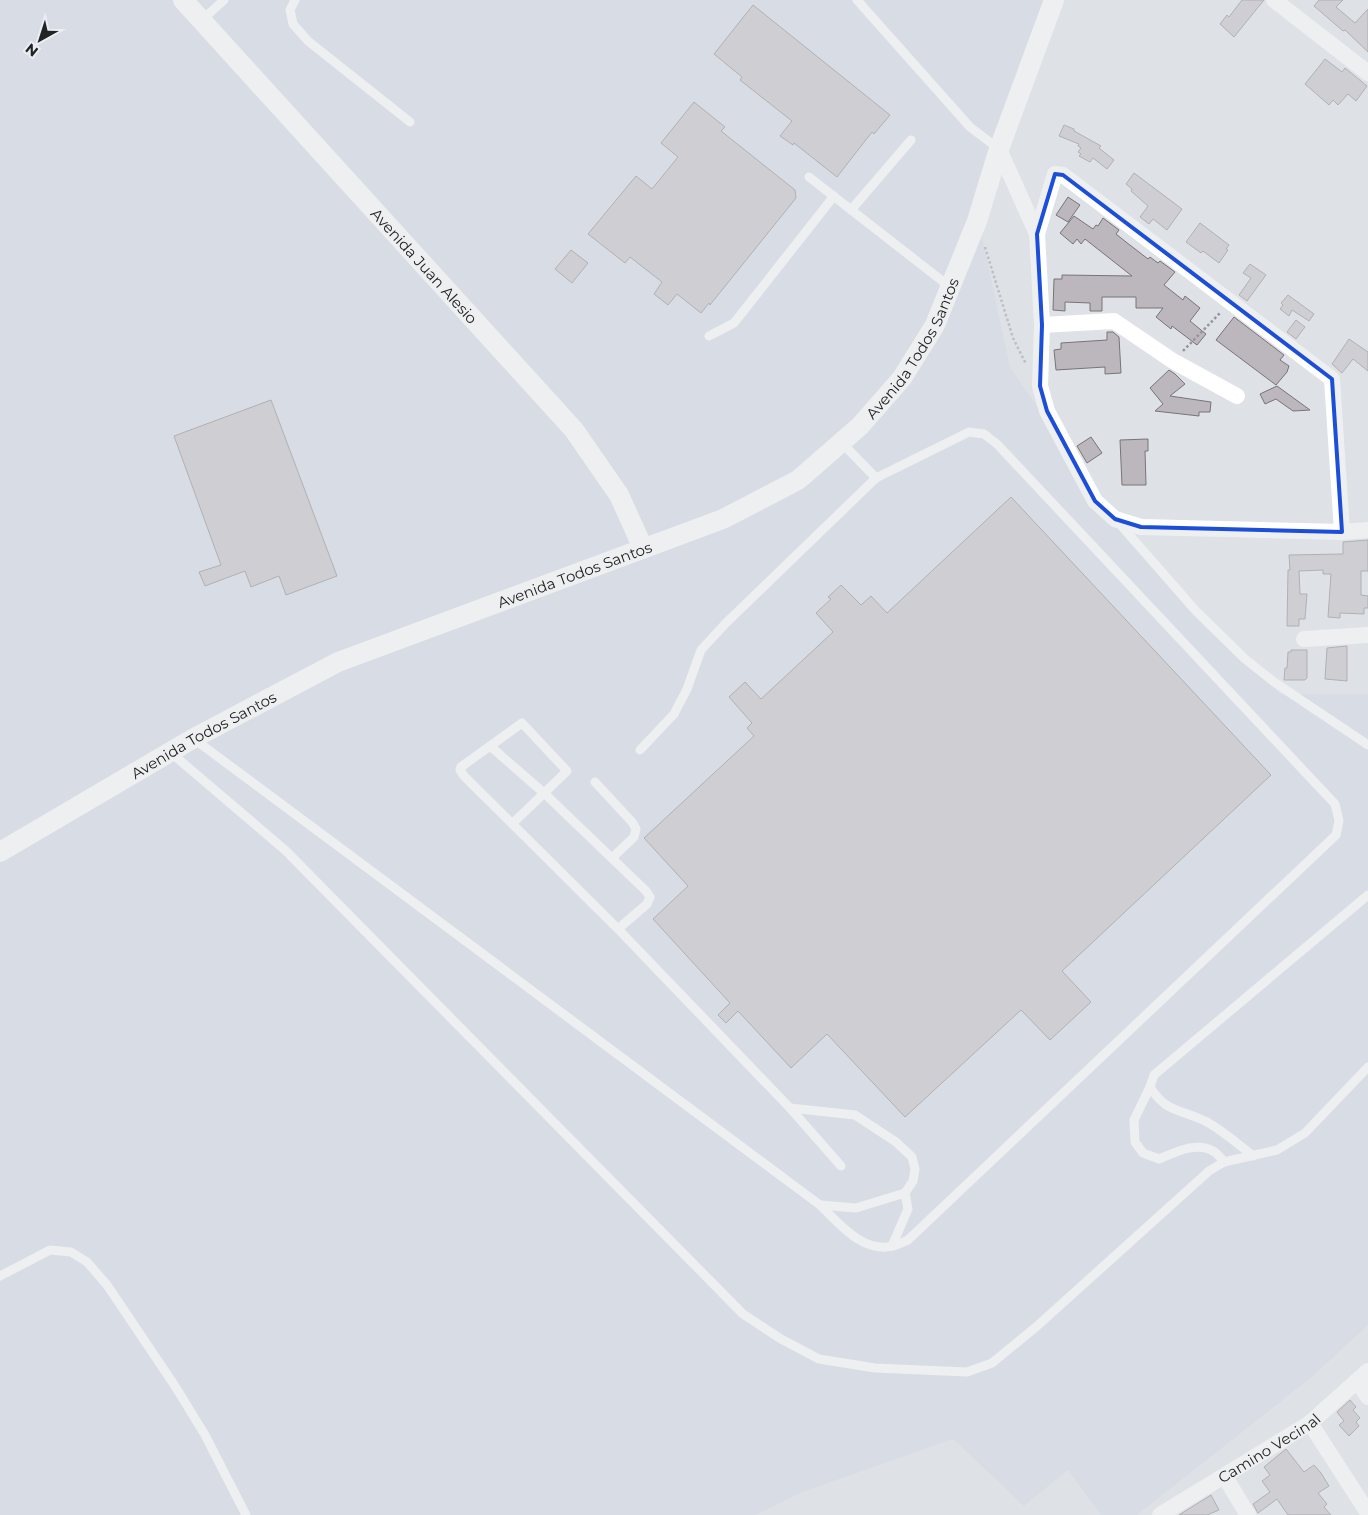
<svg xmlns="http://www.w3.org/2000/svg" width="1368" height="1515" font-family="Montserrat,sans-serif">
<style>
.built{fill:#d1d8e4}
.building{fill:#bbb7bc;stroke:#787479}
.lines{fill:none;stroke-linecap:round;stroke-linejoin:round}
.path{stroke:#939599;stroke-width:2.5;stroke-dasharray:2.5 2.5;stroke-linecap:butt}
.service{stroke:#fff;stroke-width:9}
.minor{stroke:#fff;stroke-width:16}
.tertiary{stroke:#fff;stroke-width:20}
.marked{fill:none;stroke:#1d4ed8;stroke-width:4;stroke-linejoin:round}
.labels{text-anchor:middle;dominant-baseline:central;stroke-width:4.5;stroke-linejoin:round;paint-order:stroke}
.street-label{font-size:15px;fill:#222325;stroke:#ebeef4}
</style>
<rect width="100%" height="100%" fill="#dee1e6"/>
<polygon class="built" points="0,0 1052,0 975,204 1010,367 1110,512 1280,694 1368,694 1368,1325 1313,1376 1137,1515 1101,1515 1068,1470 1024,1506 953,1439 800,1493 756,1515 0,1515"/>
<g class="building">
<polygon points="1242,0 1264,0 1234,37 1220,24 1227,15 1229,17"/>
<polygon points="1319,0 1343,0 1336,7 1355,23 1368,9 1368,52 1345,30 1343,31 1314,6"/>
<polygon points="753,5 890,115 874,134 872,132 837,177 794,143 793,145 780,136 792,121 740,80 742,77 714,54"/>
<polygon points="1325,59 1342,72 1345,68 1367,86 1356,101 1348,94 1338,105 1333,100 1329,105 1305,84"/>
<polygon points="694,102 725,127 721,131 795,190 796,198 710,305 709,303 701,313 677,294 668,305 654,294 662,282 630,257 625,263 588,234 636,176 652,189 678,157 661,143"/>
<polygon points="1064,125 1074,129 1074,131 1101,146 1099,148 1114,160 1107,169 1093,158 1090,162 1079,156 1081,154 1078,152 1081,148 1078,146 1079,144 1059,136"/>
<polygon points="1134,173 1182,209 1167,230 1153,219 1149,224 1140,217 1148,206 1131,191 1132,189 1126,184"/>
<polygon points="1068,197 1080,205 1068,222 1056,215"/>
<polygon points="1074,216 1093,229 1096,225 1098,226 1103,218 1119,230 1116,234 1126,242 1148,259 1150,257 1158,263 1160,261 1175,272 1164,285 1183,300 1185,296 1200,308 1190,321 1206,334 1197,345 1172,326 1171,329 1156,317 1163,308 1136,308 1136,297 1102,297 1102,311 1090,311 1090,303 1065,302 1065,311 1053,310 1054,279 1062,279 1062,275 1132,276 1085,239 1081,244 1077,239 1073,244 1060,233"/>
<polygon points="1200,223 1229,245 1226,249 1228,250 1219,263 1203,251 1201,253 1186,242"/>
<polygon points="571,250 588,263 572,283 555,269"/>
<polygon points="1250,264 1266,275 1247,301 1239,295 1251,278 1243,273"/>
<polygon points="1288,295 1314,314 1309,321 1292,310 1289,316 1280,309 1283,305 1281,303"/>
<polygon points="1234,317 1284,355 1280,360 1289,366 1287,372 1276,385 1216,340"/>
<polygon points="1296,320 1305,327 1296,339 1287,332"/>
<polygon points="1107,332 1113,332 1119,337 1121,373 1105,374 1105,367 1056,370 1054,350 1061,349 1061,343 1107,340"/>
<polygon points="1349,339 1368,352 1368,371 1353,359 1342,373 1332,364"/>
<polygon points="1169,370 1175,374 1185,384 1170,396 1211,402 1210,412 1199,412 1199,416 1155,411 1163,404 1150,388"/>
<polygon points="1277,386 1310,410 1293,411 1276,399 1265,404 1260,394"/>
<polygon points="271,400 337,576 286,595 279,576 251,587 245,571 205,586 199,572 221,565 174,436"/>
<polygon points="1091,437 1102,453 1087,463 1077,446"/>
<polygon points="1148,439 1148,451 1145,451 1146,485 1122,485 1120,440"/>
<polygon points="1011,497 1271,775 1062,971 1091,1002 1050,1040 1021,1010 905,1117 827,1034 791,1068 738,1011 726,1023 718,1015 730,1003 653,919 688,886 644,838 754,736 747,728 752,723 729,697 745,682 761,699 833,632 816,613 831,599 828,597 841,585 861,605 871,596 887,613"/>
<polygon points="1368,540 1368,571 1361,571 1361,595 1368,596 1368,608 1364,608 1364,614 1340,613 1340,618 1328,617 1331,574 1323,574 1323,570 1299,571 1300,594 1307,594 1305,619 1299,619 1299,626 1287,626 1288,570 1290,570 1289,555 1343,554 1343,542"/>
<polygon points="1347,646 1347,681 1325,679 1327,648"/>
<polygon points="1291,650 1307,650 1307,678 1305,680 1284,680 1285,668 1287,668 1288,652 1291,652"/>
<polygon points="1350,1400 1356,1407 1353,1410 1360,1418 1356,1422 1359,1426 1349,1436 1339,1425 1344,1421 1337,1412"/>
<polygon points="1286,1449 1304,1472 1314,1465 1321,1473 1329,1486 1318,1493 1327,1504 1324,1507 1331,1515 1288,1515 1277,1499 1258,1513 1253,1504 1270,1492 1262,1481 1270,1475 1264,1467"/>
<polygon points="1211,1495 1219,1510 1207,1515 1179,1515"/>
</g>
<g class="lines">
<g class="path">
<polyline points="985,247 1013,338 1026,364"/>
<polyline points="1183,351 1221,312"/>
</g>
<g class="service">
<polyline points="295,0 290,10 293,24 308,41 410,122"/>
<polyline points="857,0 970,127 999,149"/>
<polyline points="202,20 224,0"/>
<polyline points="809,177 950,287"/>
<polyline points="851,210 911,140"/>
<polyline points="709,336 734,323 834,196"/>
<polyline points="841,442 876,478"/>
<polyline points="1118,522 1196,611 1245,659 1274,682 1368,745"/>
<path d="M194 739 820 1205C839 1223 863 1254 893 1246 898 1245 903 1242 908 1240L1336 835 1339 821 1335 804 997 444 984 434 969 432 876 478 726 623 701 650 687 689 674 714 640 750"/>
<polyline points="490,746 544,793 646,891 650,897 647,904 618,929"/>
<polyline points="170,752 285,850 743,1314 781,1339 819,1359 875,1368 967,1372 992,1363 1036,1327 1209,1171 1224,1162 1277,1150 1305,1133 1368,1067"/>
<polyline points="595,782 632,822 636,829 634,837 612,858"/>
<polyline points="513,823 567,771 522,723 461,767 460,770 464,776 618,929 790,1108 855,1115 896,1142 912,1157 915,1169 913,1181 905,1193 856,1208 820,1205"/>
<path d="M1150 1087 1134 1120 1135 1142 1143 1153 1159 1159C1174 1153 1196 1141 1213 1151 1217 1153 1221 1158 1224 1162"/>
<polyline points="790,1108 841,1166"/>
<path d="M1253 1156C1239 1145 1221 1129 1205 1121 1181 1109 1166 1113 1150 1087L1154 1075 1368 895"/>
<polyline points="892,1246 908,1209 905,1193"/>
<polyline points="0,1276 50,1250 71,1252 87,1262 107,1285 175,1386 205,1435 246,1515"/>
</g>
<g class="minor">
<polyline points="1274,0 1368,73"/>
<polyline points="999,149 1037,234"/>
<polyline points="1042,325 1114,321 1173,361 1237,396"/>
<polyline points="1342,532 1332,379 1063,175 1055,174 1037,234 1042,325 1040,386 1047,411 1095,501 1115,519 1141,527 1342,532 1368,530"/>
<polyline points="1304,639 1368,635"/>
<polyline points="1357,1381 1368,1397"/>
<polyline points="1310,1423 1368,1513"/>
<polyline points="1225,1477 1248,1515"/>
<path id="s1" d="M1160 1515 1310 1423 1368 1371"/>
</g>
<g class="tertiary">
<path id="s2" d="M183 0 574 430 619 495 643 548"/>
<path id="s3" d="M0 852 194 738 338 662 723 519 798 480 860 426 902 378 935 325 977 221 999 149 1054 0"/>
</g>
</g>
<path d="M0 0H1368V1515H0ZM1055 174 1063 175 1332 379 1342 532 1141 527 1115 519 1095 501 1047 411 1040 386 1042 325 1037 234Z" fill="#dee1e6" fill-opacity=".55" fill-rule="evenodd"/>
<path class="marked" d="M1055 174 1063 175 1332 379 1342 532 1141 527 1115 519 1095 501 1047 411 1040 386 1042 325 1037 234Z"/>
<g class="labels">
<g class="street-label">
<text stroke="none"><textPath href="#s2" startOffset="359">Avenida Juan Alesio</textPath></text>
<text stroke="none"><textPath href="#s3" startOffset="1060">Avenida Todos Santos</textPath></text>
<text stroke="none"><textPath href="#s3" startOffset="640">Avenida Todos Santos</textPath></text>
<text stroke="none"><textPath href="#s3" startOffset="235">Avenida Todos Santos</textPath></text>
<text stroke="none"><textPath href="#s1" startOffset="128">Camino Vecinal</textPath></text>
</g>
</g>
<g transform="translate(40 40) rotate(219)" stroke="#ebeef4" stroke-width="4" paint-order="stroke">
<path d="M0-4L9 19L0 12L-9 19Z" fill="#222325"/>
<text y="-8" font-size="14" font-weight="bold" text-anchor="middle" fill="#222325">N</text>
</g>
</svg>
